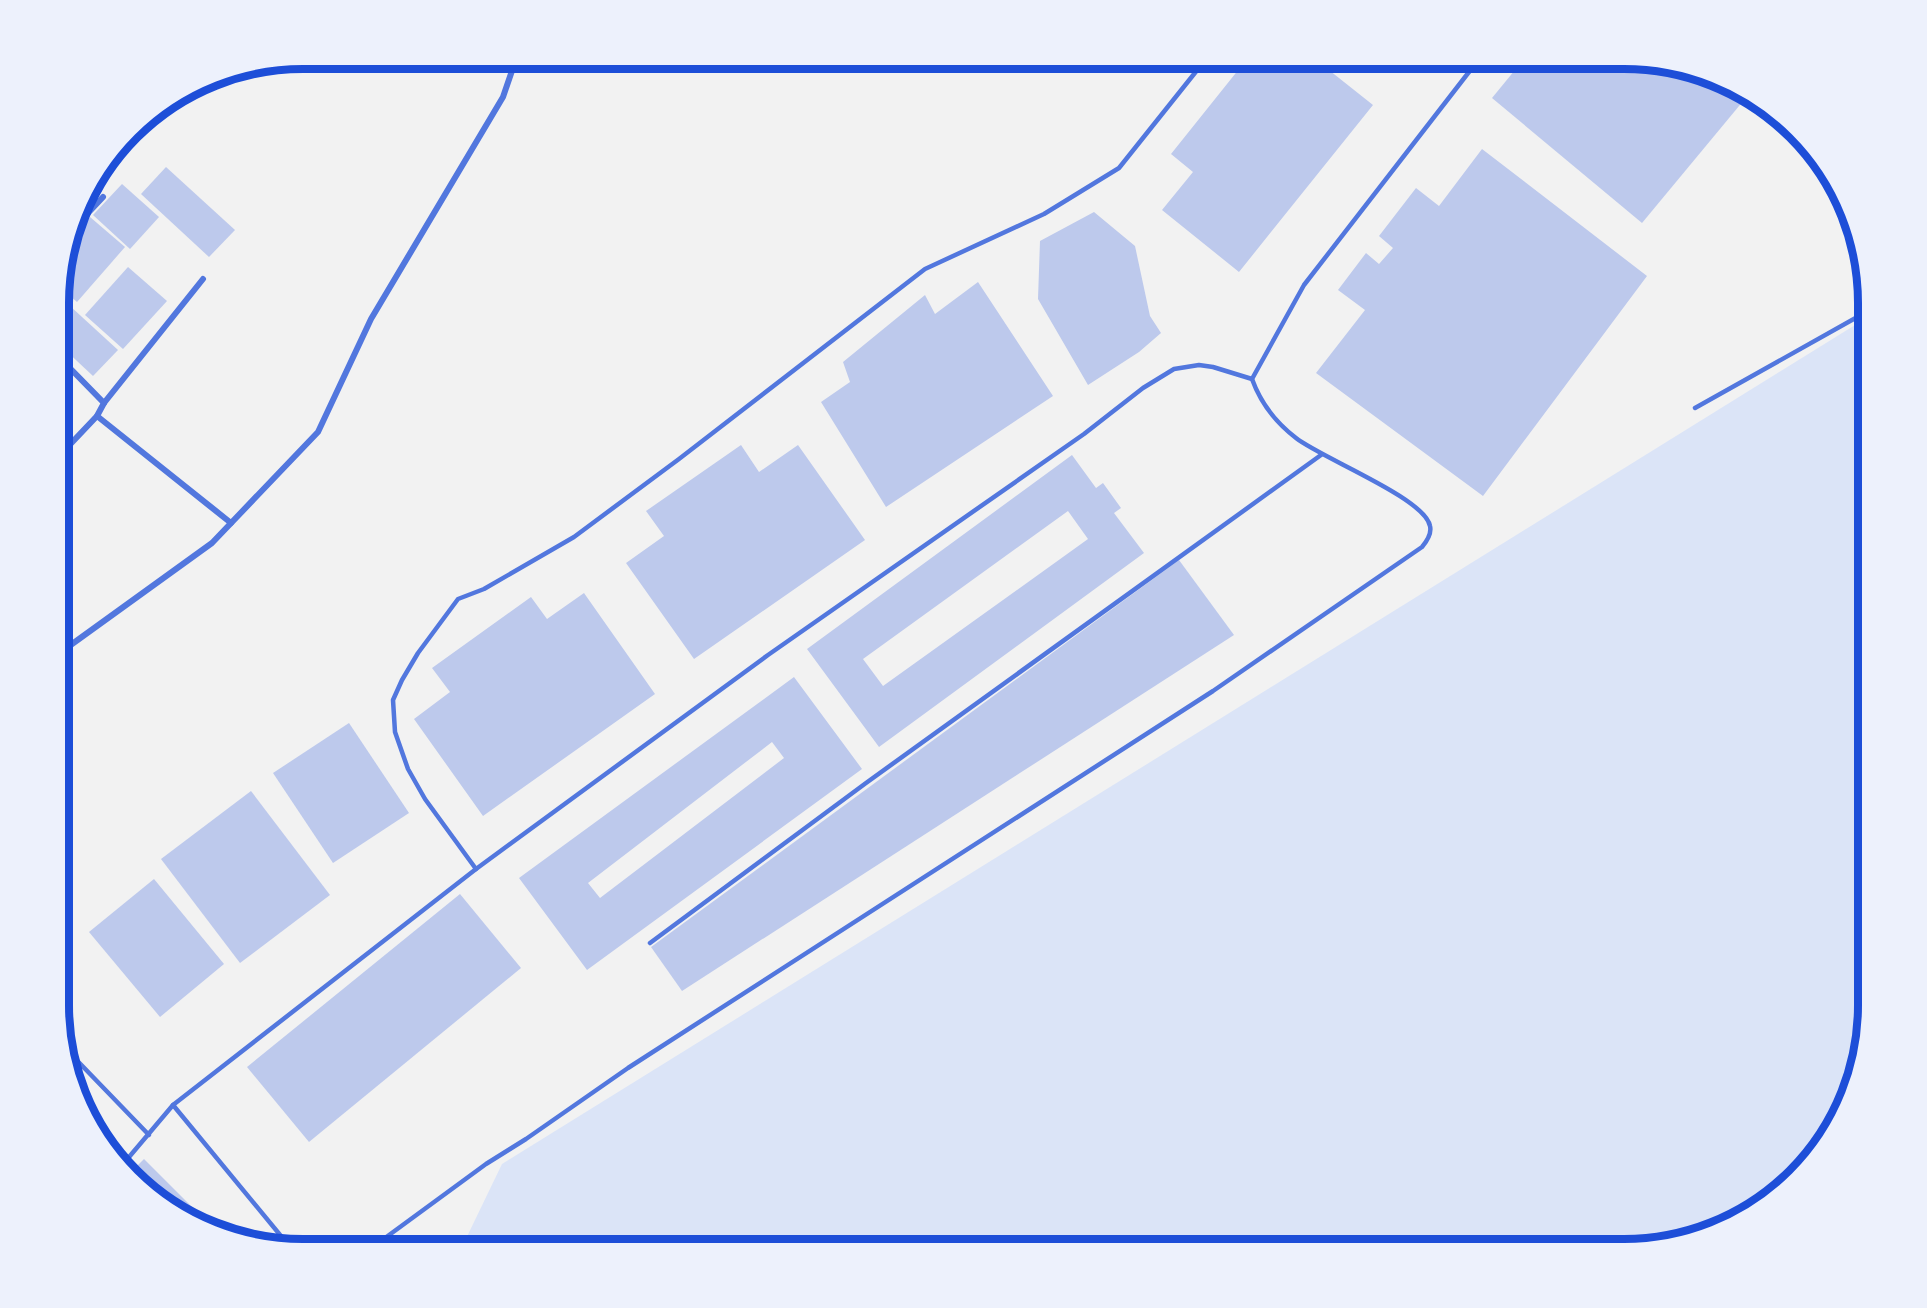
<svg xmlns="http://www.w3.org/2000/svg" width="1927" height="1308" font-family="'Source Sans 3',sans-serif">
<style>
.green{fill:#dbe4f7}
.building{fill:#bdc9ec;fill-rule:evenodd}
.lines{fill:none;stroke-linecap:round;stroke-linejoin:round}
.service{stroke:#5277de;stroke-width:4.5}
.minor{stroke:#5277de;stroke-width:6}
.rim{fill:none;stroke:#1d4ed8;stroke-width:8}
</style>
<rect width="100%" height="100%" fill="#f2f2f2"/>
<polygon class="green" points="1868,317 1868,1021 1855,1084 1827,1141 1746,1217 1640,1249 461,1249 502,1164"/>
<g class="building">
<polygon points="1247,59 1252,59 1266,71 1276,59 1315,59 1373,105 1239,272 1162,210 1193,172 1171,154"/>
<polygon points="1524,59 1624,59 1702,71 1749,94 1642,223 1492,98"/>
<polygon points="1482,149 1647,276 1483,496 1316,373 1365,310 1338,290 1366,253 1379,264 1393,248 1379,236 1416,188 1439,206"/>
<polygon points="166,167 235,230 209,257 141,194"/>
<polygon points="122,184 159,217 130,249 93,215"/>
<polygon points="1094,212 1135,246 1150,316 1161,333 1139,352 1088,385 1038,299 1040,241"/>
<polygon points="90,217 125,247 77,302 61,288 61,271 70,239"/>
<polygon points="128,267 167,301 123,349 85,315"/>
<polygon points="978,282 1053,396 886,507 821,402 850,382 843,362 925,295 935,314"/>
<polygon points="70,306 118,350 93,376 61,346 61,316"/>
<polygon points="741,445 759,472 798,445 865,540 694,659 626,563 664,536 646,511"/>
<path d="M1072 455 1096 488 1103 483 1121 508 1114 513 1144 553 879 747 807 649ZM1068 511 1088 539 883 686 863 659Z"/>
<polygon points="1179,560 1234,635 682,991 651,947"/>
<polygon points="584,593 655,694 483,816 414,719 450,692 432,668 531,597 547,619"/>
<path d="M794 677 862 769 587 970 519 878ZM772 742 784 758 600 898 588 883Z"/>
<polygon points="349,723 409,813 333,863 273,773"/>
<polygon points="251,791 330,895 240,963 161,859"/>
<polygon points="154,879 224,964 160,1017 89,932"/>
<polygon points="460,894 521,968 309,1142 247,1067"/>
<polygon points="144,1159 217,1232 216,1233 167,1208 132,1171"/>
</g>
<g class="lines">
<g class="service">
<polyline points="1695,408 1868,311"/>
<polyline points="476,869 425,799 408,769 395,732 393,700 402,680 418,653 458,599 484,589 574,537 679,459 925,269 1044,214 1119,168 1206,59"/>
<polyline points="650,943 866,783 1321,455"/>
<polyline points="64,1047 149,1135"/>
<polyline points="173,1105 290,1247"/>
<polyline points="124,1163 173,1105 476,869 768,655 1084,434 1143,388 1174,369 1199,365 1213,367 1252,379"/>
<path d="M370 1249 486 1164 526 1139 628 1068 1213 691 1422 547C1427 541 1432 534 1430 526 1425 498 1321 458 1296 438 1275 422 1261 404 1252 379L1304 285 1479 59"/>
</g>
<g class="minor">
<polyline points="74,228 103,197"/>
<polyline points="61,359 104,403"/>
<polyline points="97,416 231,523"/>
<polyline points="61,454 97,416 104,403 203,279"/>
<polyline points="61,652 212,543 318,432 371,319 503,97 516,59"/>
</g>
</g>
<path d="M0 0H1927V1308H0ZM303 69H1624A234 234 0 0 1 1858 303V1005A234 234 0 0 1 1624 1239H303A234 234 0 0 1 69 1005V303A234 234 0 0 1 303 69Z" fill="#edf1fc" fill-rule="evenodd"/>
<path class="rim" d="M303 69H1624A234 234 0 0 1 1858 303V1005A234 234 0 0 1 1624 1239H303A234 234 0 0 1 69 1005V303A234 234 0 0 1 303 69Z"/>
</svg>
